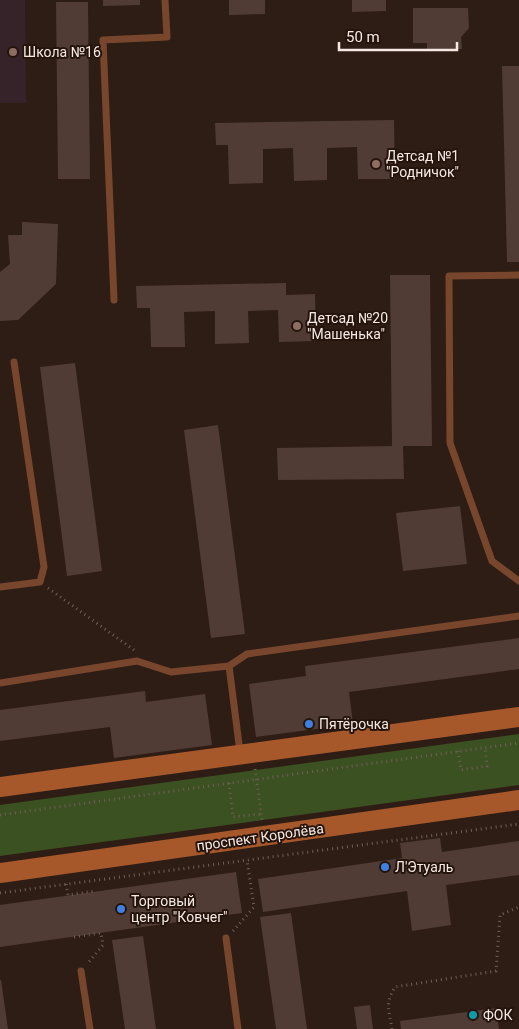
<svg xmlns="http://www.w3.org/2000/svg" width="519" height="1029" font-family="Roboto,sans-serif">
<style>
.education{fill:#352329}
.green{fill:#3c5121}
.building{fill:#503c34}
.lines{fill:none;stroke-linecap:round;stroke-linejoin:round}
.path{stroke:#6f5f58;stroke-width:3;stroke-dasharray:1 4;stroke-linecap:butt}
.lane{stroke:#77462c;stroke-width:7}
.secondary{stroke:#a7582b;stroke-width:20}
.education-dot{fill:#8d6e63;stroke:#24140c;stroke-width:2}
.shop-dot{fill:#3f7fe0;stroke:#24140c;stroke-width:2}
.culture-dot{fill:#0f9aa8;stroke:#24140c;stroke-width:2}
.labels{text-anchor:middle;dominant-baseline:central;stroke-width:4;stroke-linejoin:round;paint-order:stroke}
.poi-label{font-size:14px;fill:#f6e9e4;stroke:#24140c;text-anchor:start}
.street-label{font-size:14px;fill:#f6e9e4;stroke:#24140c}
</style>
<rect width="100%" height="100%" fill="#2e1d15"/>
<polygon class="education" points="0,0 25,0 26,103 0,103"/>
<polygon class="green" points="519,734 519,785 0,856 0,805"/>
<g class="building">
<polygon points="103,0 140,0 140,5 103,6"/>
<polygon points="229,0 265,0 265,14 229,15"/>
<polygon points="352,0 386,0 386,11 352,12"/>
<polygon points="56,2 88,2 90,179 58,179"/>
<polygon points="413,8 468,8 469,28 461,37 462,49 427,49 427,43 413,43"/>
<polygon points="502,66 519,66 519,262 507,262"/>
<polygon points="394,120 395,179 358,179 357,147 327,148 327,180 294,181 293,148 263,149 263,183 229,184 228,145 216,145 215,123"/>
<polygon points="22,222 58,224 56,284 18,320 0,321 0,272 10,264 8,235 22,235"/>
<polygon points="390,275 430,275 432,446 403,446 404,479 278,480 277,448 392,446"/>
<polygon points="286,283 286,295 315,294 316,341 279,342 278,310 248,311 249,343 215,344 215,311 184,312 185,347 151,347 150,308 137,308 136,286"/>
<polygon points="75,363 102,571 67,576 40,367"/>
<polygon points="218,425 245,634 211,638 184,430"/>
<polygon points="460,506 467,564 403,571 396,513"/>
<polygon points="519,638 519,669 349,692 353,724 256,737 249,684 306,676 305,666"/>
<polygon points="145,691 146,702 205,694 212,745 114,758 110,727 0,741 0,710"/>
<polygon points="440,838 442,852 519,841 519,875 446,885 451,925 412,931 407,891 263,912 258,879 402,858 400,843"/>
<polygon points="236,872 242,913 0,947 0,905"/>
<polygon points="291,913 307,1029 276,1029 260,917"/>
<polygon points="143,936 156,1029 125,1029 112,940"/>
<polygon points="0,980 1,980 8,1029 0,1029"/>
<polygon points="370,1005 373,1029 357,1029 354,1007"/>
<polygon points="496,1008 499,1029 401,1029 400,1021"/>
</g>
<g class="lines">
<g class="path">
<polyline points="48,588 134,650"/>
<polyline points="458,751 461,770 487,766 485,748"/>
<polyline points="255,769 262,820"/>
<polyline points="229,783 233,817 261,814"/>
<polyline points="0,815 519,743"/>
<polyline points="66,884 68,895 95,891"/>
<polyline points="0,893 519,824"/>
<polyline points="233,931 254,907 247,860"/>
<polyline points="74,937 101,933 103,945 88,963"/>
<path d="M392 1029C389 1011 385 1003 395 987L496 971 500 915 519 907"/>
</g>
<g class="lane">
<polyline points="519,275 449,276 450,443 492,561 519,581"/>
<polyline points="114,300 103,40 167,37 165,0"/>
<polyline points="0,587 40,582 44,567 14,362"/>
<polyline points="229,666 240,752"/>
<polyline points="0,683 137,661 171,672 229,666 247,654 519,616"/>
<polyline points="226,938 238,1029"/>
<polyline points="81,971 90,1029"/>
</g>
<g class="secondary">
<polyline points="0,787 519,717"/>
<polyline points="0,873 519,800"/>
</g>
</g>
<g class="education-dot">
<circle cx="13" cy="52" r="5"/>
<circle cx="376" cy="164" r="5"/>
<circle cx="297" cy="326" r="5"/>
</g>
<g class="shop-dot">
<circle cx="309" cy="724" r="5"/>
<circle cx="385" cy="867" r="5"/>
<circle cx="121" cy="909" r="5"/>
</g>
<circle class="culture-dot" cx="473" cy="1015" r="5"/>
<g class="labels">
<g class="poi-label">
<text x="23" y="52">Школа №16</text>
<text x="386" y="156">Детсад №1<tspan x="386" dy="16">"Родничок"</tspan></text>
<text x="307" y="318">Детсад №20<tspan x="307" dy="16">"Машенька"</tspan></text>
<text x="319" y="724">Пятёрочка</text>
<text x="395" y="867">Л'Этуаль</text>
<text x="131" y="901">Торговый<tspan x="131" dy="16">центр "Ковчег"</tspan></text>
<text x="483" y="1015">ФОК</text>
</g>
<g class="street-label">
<text transform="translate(260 837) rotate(-8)">проспект Королёва</text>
</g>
</g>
<path d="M339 42v8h118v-8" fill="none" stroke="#f6e9e4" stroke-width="2.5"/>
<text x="346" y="42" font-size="15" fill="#f6e9e4" stroke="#24140c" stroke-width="4" paint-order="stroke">50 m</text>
</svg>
